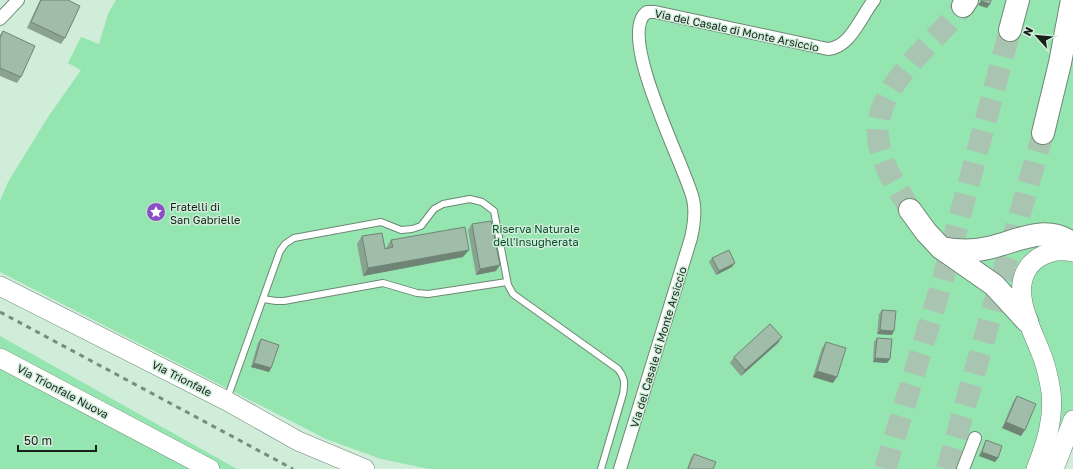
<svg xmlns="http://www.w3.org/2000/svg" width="1073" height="469" font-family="'Golos Text',sans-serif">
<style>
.green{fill:#95e5b0}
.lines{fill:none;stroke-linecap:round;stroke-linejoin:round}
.motorway-tunnel{stroke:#aac4b2;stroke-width:22;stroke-dasharray:22 11;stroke-linecap:butt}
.service-casing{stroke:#6d8875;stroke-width:8}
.minor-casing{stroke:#6d8875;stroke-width:14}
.primary-casing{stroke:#6d8875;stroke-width:20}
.motorway-casing{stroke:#6d8875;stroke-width:24}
.service{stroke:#fff;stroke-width:6}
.minor{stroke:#fff;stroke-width:12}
.primary{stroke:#fff;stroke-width:19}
.motorway{stroke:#fff;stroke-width:22}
.rail{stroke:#778c7d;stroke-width:3;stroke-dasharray:5 5;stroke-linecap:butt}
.wall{fill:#8aa391}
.shaded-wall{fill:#708476}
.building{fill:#a0bda9;stroke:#708476}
.labels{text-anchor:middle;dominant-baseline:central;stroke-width:3;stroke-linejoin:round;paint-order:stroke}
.street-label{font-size:11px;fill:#162119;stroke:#cfedd8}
.poi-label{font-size:11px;fill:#162119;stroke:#cfedd8;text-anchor:start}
.park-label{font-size:11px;fill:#064d2a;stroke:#cfedd8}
</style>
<rect width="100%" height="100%" fill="#cfedd8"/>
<g class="green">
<polygon points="116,0 1073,0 1073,435 1060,469 429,469 381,459 326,439 0,272 0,201 8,182 48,117 81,70 68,63 81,37 99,44 108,14"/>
<polygon points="0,336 237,469 0,469"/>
</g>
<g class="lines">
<g class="motorway-tunnel">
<path d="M910 210C900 192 887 173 881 153 862 92 931 49 963 6"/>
<polyline points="885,469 943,279 1010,30"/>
<polyline points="947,469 1043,133"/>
</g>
<defs>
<g id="service">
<polyline points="263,299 276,301 284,301 383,283 417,293 428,294 507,282"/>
<path d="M227 399 280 251 285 244 294 238 381 222 401 230 412 229 421 226 434 209 443 204 470 199 482 202 494 211 508 285 513 294 618 369C625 378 625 383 623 394L601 469"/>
</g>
<g id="minor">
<polyline points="0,19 18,0"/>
<path d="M620 469 691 238C694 225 696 212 693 199 686 168 615 34 647 12H655L828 49C851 47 861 16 874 0"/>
<polyline points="963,469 975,438"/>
</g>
<g id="primary">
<polyline points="0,286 227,401 298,441 365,469"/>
<polyline points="0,358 210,469"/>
<path d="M1036 469C1046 444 1054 419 1051 392 1049 379 1046 365 1041 353 1030 325 1005 281 1038 258 1049 251 1061 249 1073 252"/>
<polyline points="1054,469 1073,420"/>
</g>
<g id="motorway">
<polyline points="963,6 967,0"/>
<polyline points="1010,30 1018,0"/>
<polyline points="1043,133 1060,63 1072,0"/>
<polyline points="910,210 926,232 941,248 994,285 1027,321"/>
<path d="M941 248C956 251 972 252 988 248 1016 242 1046 223 1073 244"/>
</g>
</defs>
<use href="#service" class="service-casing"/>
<use href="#minor" class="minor-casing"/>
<use href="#primary" class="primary-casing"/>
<use href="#motorway" class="motorway-casing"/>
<use href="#service" class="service"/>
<use href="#minor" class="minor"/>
<use href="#primary" class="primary"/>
<use href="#motorway" class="motorway"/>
<polyline class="rail" points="0,312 293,469"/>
</g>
<g class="wall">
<polygon points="40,0 68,0 65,38 61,44 27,28"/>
<polygon points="3,31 21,77 17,83 0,76 0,35"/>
<polygon points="472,224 496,271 476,275 468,230"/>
<polygon points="362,236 385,249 386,249 386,248 391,240 463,257 363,276 357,244"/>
<polygon points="712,258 732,267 716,275 709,262"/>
<polygon points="882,310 892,335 877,334 879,314"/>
<polygon points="877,338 890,359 887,363 873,362 874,342"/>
<polygon points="261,339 271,368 269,372 251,367 258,343"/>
<polygon points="826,342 833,383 813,377 822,348"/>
<polygon points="778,343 741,376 730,363 734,357"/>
<polygon points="1017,396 1021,436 1002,428 1013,402"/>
<polygon points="986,440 998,458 995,462 979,456 984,444"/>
<polygon points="694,454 713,469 687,469 691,458"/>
</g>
<g class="shaded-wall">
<polygon points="981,1 990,4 987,8 978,5"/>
<polygon points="469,250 463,257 363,276 368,268"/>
<polygon points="735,263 732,267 716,275 719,271"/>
<polygon points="500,265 496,271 476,275 480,269"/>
<polygon points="880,330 894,331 892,335 877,334"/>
<polygon points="782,337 778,343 741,376 745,370"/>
<polygon points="875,358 890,359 887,363 873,362"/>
<polygon points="254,363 271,368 269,372 251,367"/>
<polygon points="817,371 837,377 833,383 813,377"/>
<polygon points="1006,422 1025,430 1021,436 1002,428"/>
<polygon points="982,452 998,458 995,462 979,456"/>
</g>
<g class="building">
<polygon points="41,0 68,0 80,6 65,38 31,22"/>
<polygon points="981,0 991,0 990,4 981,1"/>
<polygon points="3,31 35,46 21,77 0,68 0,38"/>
<polygon points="491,221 500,265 480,269 472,224"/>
<polygon points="465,227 469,250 368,268 362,236 382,233 385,249 393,247 391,240"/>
<polygon points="729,250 735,263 719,271 712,258"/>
<polygon points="882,310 896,311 894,331 880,330"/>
<polygon points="770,324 782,337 745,370 734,357"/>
<polygon points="877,338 892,339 890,359 875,358"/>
<polygon points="261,339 279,345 271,368 254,363"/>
<polygon points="826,342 846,348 837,377 817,371"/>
<polygon points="1017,396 1036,404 1025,430 1006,422"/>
<polygon points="986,440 1002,446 998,458 982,452"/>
<polygon points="694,454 716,462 713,469 688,469"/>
</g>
<defs>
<symbol id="sight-disc" viewBox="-11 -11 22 22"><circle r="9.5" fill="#8b4ec5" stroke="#cfedd8"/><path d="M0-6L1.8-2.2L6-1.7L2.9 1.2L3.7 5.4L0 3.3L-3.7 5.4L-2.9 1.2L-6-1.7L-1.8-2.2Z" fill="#fff"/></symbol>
</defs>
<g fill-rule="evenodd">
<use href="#sight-disc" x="145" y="201" width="22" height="22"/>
</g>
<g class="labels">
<g class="street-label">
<text transform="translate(737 30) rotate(12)">Via del Casale di Monte Arsiccio</text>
<text transform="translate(658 347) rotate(-73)">Via del Casale di Monte Arsiccio</text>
<text transform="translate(182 378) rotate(27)">Via Trionfale</text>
<text transform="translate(63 391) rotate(28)">Via Trionfale Nuova</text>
</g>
<g class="poi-label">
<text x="170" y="206">Fratelli di<tspan x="170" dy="13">San Gabrielle</tspan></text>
</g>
<g class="park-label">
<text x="536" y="228">Riserva Naturale<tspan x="536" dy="13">dell'Insugherata</tspan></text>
</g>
</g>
<g transform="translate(1037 36) rotate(297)" stroke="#cfedd8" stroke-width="3" paint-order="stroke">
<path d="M0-3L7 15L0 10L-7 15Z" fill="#162119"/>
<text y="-6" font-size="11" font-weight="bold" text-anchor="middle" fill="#162119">N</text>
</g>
<path d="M18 445v6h78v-6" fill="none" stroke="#162119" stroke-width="2"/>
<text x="24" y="445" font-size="12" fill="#162119" stroke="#cfedd8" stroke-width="3" paint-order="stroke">50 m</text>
</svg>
